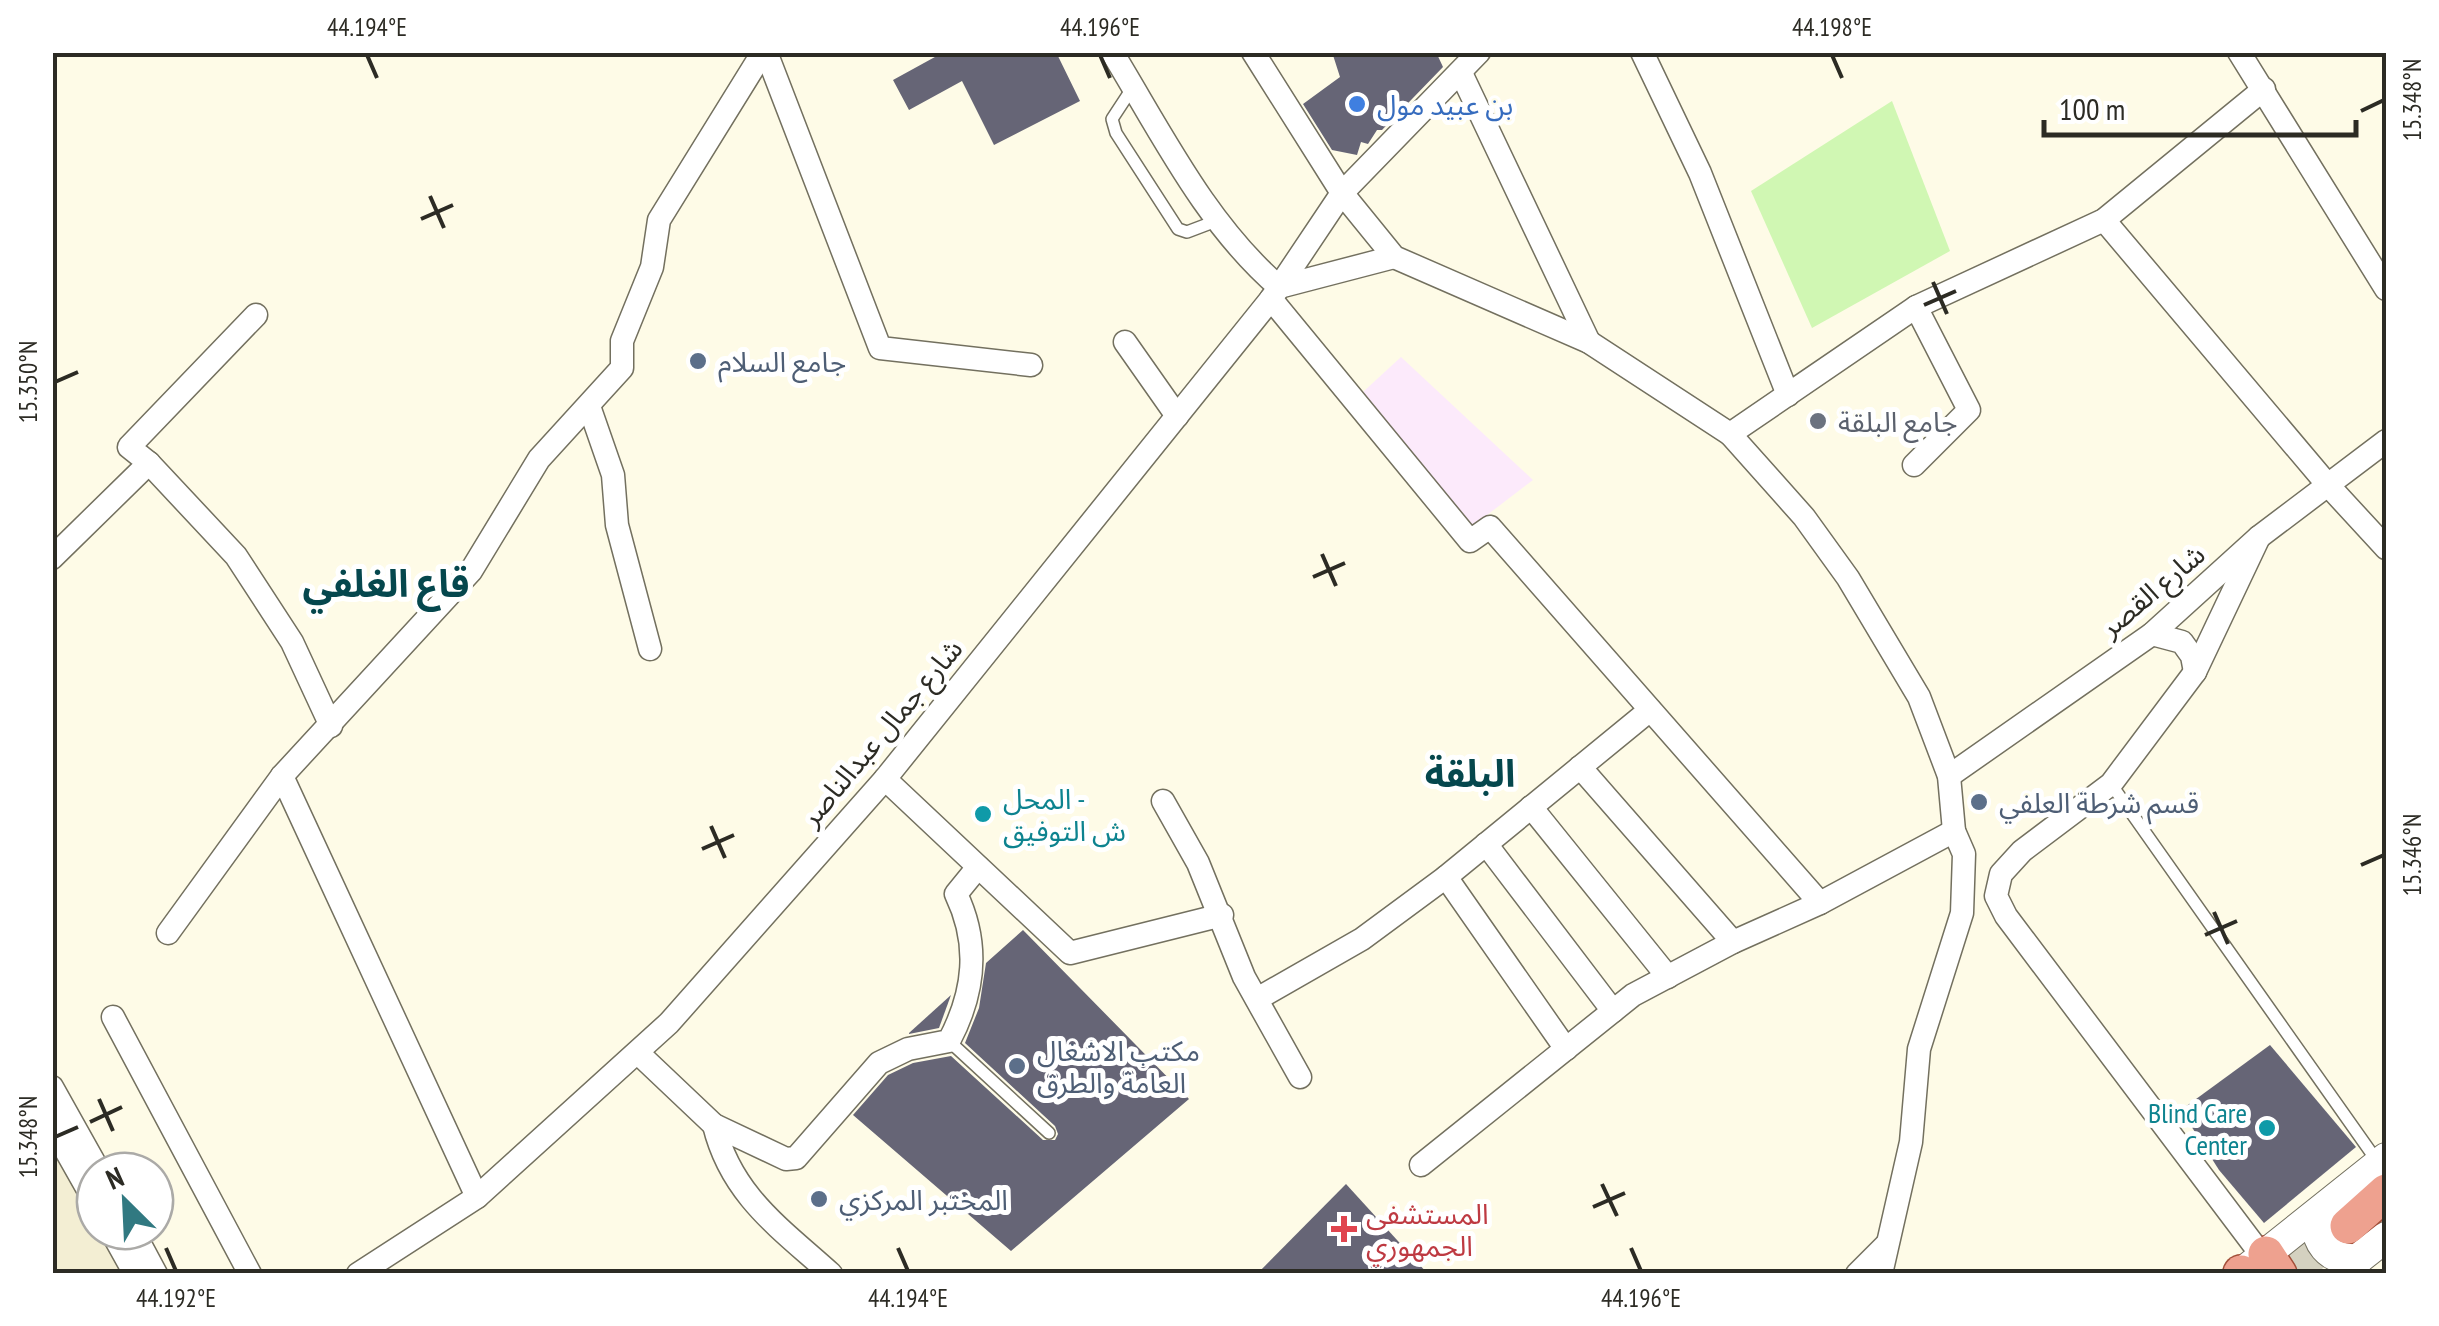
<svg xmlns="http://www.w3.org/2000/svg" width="2439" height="1326" font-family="'PT Sans Narrow','Noto Sans Arabic',sans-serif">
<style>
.commercial{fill:#fceafb}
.built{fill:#f3eed3}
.green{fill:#d0f7b3}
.building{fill:#666576}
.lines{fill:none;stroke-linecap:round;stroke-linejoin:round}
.primary-tunnel{stroke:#d4d1c0;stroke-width:35;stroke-dasharray:35 18;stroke-linecap:butt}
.lane-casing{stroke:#73705f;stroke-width:14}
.street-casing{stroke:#73705f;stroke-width:25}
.secondary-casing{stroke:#73705f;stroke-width:32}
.primary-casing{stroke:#a34f39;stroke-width:38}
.lane{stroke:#fff;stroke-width:11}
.street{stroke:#fff;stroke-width:22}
.secondary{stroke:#fff;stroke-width:30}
.primary{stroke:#eea18f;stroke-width:35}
.ticks{fill:none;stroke:#2c2b24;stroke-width:4}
.shop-dot{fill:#3f7fe0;stroke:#fff;stroke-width:4}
.service-dot{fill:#5c6f8a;stroke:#fff;stroke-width:4}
.worship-dot{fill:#6b7280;stroke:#fff;stroke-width:4}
.culture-dot{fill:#0f9aa8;stroke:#fff;stroke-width:4}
.health-dot{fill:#e0444e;stroke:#fff;stroke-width:4}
.labels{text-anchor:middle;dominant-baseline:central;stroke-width:10;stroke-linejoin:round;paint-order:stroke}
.shop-label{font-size:28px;fill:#366cbe;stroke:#fff;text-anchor:start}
.service-label{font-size:28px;fill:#4e5e75;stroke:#fff;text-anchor:start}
.worship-label{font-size:28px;fill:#5b616d;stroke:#fff;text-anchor:start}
.street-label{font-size:28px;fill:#2c2b24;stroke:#fff}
.culture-label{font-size:28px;fill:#0d838f;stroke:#fff;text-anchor:start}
.health-label{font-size:28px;fill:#be3a42;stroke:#fff;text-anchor:start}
.district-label{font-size:38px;font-weight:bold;fill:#05474d;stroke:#fff}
.neatline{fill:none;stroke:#2c2b24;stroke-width:4}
.ticks-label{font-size:25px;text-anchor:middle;fill:#2c2b24}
</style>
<rect width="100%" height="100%" fill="#fefbe7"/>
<polygon class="commercial" points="1401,357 1533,480 1470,528 1363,392"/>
<polygon class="built" points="52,1131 95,1205 95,1231 110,1231 134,1273 53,1273"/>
<polygon class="green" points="1892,101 1950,251 1812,328 1751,191"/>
<g class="building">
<polygon points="944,52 1056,52 1080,101 994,145 962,81 909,110 893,80"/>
<polygon points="1332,52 1436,52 1443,67 1382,130 1377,130 1368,144 1361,142 1357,155 1332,150 1303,104 1340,77"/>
<polygon points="1023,930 1189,1099 1011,1251 853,1115 888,1075 913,1063 951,1056 1043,1140 1055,1140 1058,1134 1055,1126 965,1043 979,1008 986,963"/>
<polygon points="951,995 939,1028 909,1034 909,1033"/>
<polygon points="2270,1045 2356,1147 2264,1223 2219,1170 2181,1110"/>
<polygon points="1346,1184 1428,1274 1257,1274"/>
</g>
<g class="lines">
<polyline class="primary-tunnel" points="2287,1274 2347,1227"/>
<defs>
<g id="lane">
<polyline points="1133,87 1112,119 1116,133 1178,229 1187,232 1216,221"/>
<polyline points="2111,784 2377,1161"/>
<polyline points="949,1041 1049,1133"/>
</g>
<g id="street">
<polyline points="766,52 880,348 1031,365"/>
<path d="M1112 52C1162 134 1206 224 1279 287"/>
<polyline points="1253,52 1342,193 1394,257 1589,342 1730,434 1804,517 1848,578 1919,697 1949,776 1954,831 1964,854 1962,913 1919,1049 1911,1142 1881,1274"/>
<polyline points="1642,52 1700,173 1788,395"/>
<polyline points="2239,52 2386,289"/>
<polyline points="1461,73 1589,342"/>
<polyline points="2104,220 2327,484 2386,548"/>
<polyline points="1279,287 1394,257"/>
<polyline points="1271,299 1470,541 1490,527 1820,903"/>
<polyline points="1125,342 1177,416"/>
<polyline points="589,406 613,475 617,525 650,649"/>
<polyline points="1730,434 1916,307 2104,220 2264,89"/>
<polyline points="149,463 236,556 292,642 331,726"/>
<polyline points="1914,465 1969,410 1916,307"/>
<polyline points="2259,537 2195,672 2111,784 2022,851 2001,874 1996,896 2006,916 2263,1257"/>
<polyline points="52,558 149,463 129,447 256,315"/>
<polyline points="2152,634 2182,642 2192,656 2195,672"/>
<polyline points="1580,767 1733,942"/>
<polyline points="282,776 477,1197"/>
<polyline points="1949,776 2152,634 2259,537 2386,441"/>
<polyline points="885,779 1070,953 1222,915"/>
<polyline points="1163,801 1198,863 1244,977 1300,1077"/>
<polyline points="1531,807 1668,977"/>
<polyline points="1486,844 1613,1011"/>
<polyline points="1446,877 1566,1049"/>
<polyline points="168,933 282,776 471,571 539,459 622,368 622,341 652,267 659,220 763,52"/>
<polyline points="1257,999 1362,939 1446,877 1650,710"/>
<polyline points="113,1017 250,1274"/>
<path d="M638 1053 714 1125 786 1159 796 1158 879 1063 908 1049 949 1041C975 992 980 944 956 894L978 867"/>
<polyline points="52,1087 99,1171"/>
<path d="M714 1125C731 1195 780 1228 831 1274"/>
<polyline points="52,1126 95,1202"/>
<polyline points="1421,1165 1633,995 1733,942 1820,903 1954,831"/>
<polyline points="111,1231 135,1274"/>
<polyline points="133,1231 156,1274"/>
<polyline points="358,1274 477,1197 669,1023 885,779 1271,299 1342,193 1479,52"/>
<polyline points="1857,1274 1887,1244"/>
</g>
<g id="secondary">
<path d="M2319 1213C2312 1242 2329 1261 2358 1259"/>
<polyline points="2248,1268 2386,1158"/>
<polyline points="2345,1269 2386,1237"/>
</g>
<g id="primary">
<polyline points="2348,1226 2386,1192"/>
<polyline points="2266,1254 2279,1274"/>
<polyline points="2241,1273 2241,1274"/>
</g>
</defs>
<use href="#lane" class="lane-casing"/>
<use href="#street" class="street-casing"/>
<use href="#secondary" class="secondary-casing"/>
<use href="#primary" class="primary-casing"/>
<use href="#lane" class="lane"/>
<use href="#street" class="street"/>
<use href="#secondary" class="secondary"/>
<use href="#primary" class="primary"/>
</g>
<path class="ticks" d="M367 55 377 78M1100 55 1110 78M1832 55 1842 78M2361 111 2384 100M430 196 444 228M421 219 453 205M1933 282 1947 314M1924 305 1956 291M55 382 78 372M1322 554 1336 586M1313 577 1345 563M711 826 725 858M702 849 734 835M2361 865 2384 855M2214 912 2228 944M2205 935 2237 921M99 1099 113 1131M90 1122 122 1107M55 1137 78 1127M1602 1184 1617 1216M1593 1207 1625 1193M166 1248 176 1271M898 1248 908 1271M1631 1248 1641 1271"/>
<circle class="shop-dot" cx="1357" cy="104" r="10"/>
<g class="service-dot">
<circle cx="698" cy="361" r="10"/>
<circle cx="1979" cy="802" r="10"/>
<circle cx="1017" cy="1066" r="10"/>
<circle cx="819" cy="1199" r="10"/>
</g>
<circle class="worship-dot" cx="1818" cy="421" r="10"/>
<g class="culture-dot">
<circle cx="983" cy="814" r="10"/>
<circle cx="2267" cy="1128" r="10"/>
</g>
<path class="health-dot" d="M1339 1214h10v10h10v10h-10v10h-10v-10h-10v-10h10z"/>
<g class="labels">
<g class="shop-label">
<text x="1377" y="104">بن عبيد مول</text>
</g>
<g class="service-label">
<text x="718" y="361">جامع السلام</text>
<text x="1999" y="802">قسم شرطة العلفي</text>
<text x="1037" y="1050">مكتب الاشغال<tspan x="1037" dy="32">العامة والطرق</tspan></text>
<text x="839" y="1199">المختبر المركزي</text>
</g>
<g class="worship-label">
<text x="1838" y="421">جامع البلقة</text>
</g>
<g class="street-label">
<text transform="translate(2152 590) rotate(-40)">شارع القصر</text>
<text transform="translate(881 732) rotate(-50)">شارع جمال عبدالناصر</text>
</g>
<g class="culture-label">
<text x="1003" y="798">المحل -<tspan x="1003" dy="32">ش التوفيق</tspan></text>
<text x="2247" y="1112" text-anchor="end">Blind Care<tspan x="2247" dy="32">Center</tspan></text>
</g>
<g class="health-label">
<text x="1366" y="1213">المستشفى<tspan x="1366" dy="32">الجمهوري</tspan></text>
</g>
<g class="district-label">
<text x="386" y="582">قاع الغلفي</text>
<text x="1470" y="772">البلقة</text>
</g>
</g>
<rect width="2439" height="1326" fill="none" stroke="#ffffff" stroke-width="110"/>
<g transform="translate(125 1201) rotate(336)"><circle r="48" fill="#ffffff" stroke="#abaaa7" stroke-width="2.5"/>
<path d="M0-8L18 38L0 25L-18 38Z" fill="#317981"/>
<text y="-15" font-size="28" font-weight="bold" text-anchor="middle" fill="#2c2b24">N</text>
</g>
<path d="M2044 120v15h312v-15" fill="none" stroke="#2c2b24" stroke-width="5"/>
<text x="2059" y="120" font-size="30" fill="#2c2b24" stroke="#ffffff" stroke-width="8" paint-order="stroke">100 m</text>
<rect x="55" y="55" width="2329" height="1216" class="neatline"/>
<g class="ticks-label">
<text x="367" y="36">44.194°E</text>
<text x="1100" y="36">44.196°E</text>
<text x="1832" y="36">44.198°E</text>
<text transform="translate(2412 100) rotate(-90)" y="9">15.348°N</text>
<text transform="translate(28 382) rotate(-90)" y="9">15.350°N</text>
<text transform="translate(2412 855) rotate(-90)" y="9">15.346°N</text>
<text transform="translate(28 1137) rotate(-90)" y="9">15.348°N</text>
<text x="176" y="1307">44.192°E</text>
<text x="908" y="1307">44.194°E</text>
<text x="1641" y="1307">44.196°E</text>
</g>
</svg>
